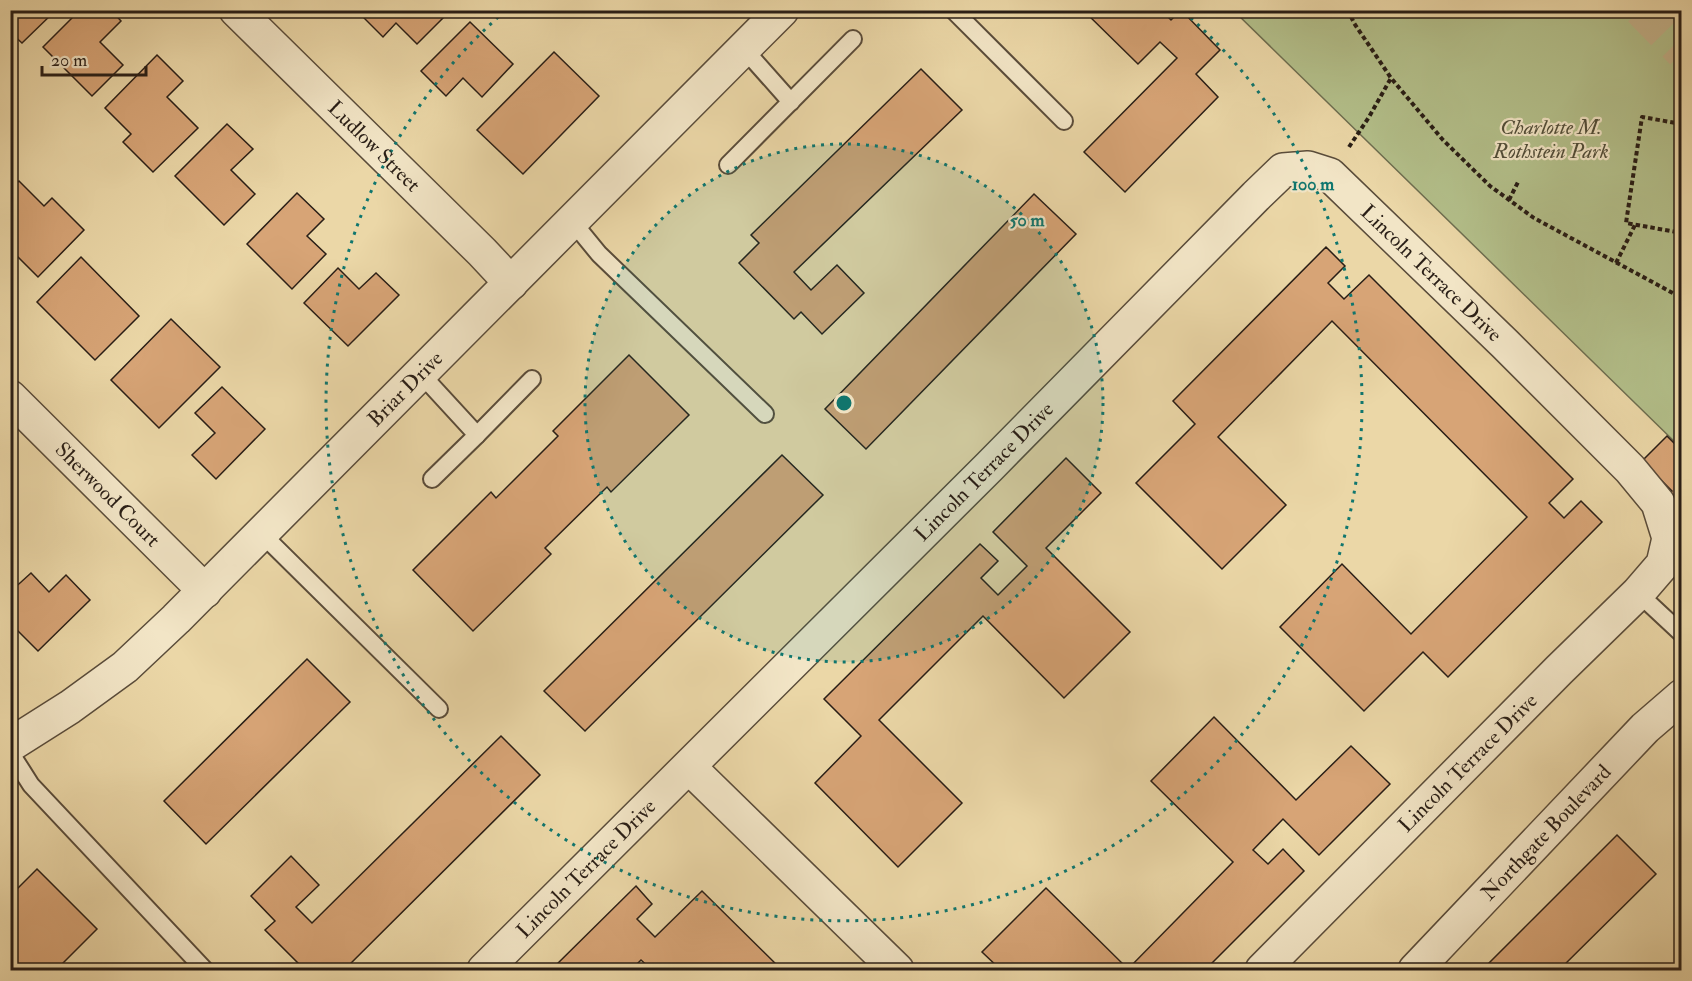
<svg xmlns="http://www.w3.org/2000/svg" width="1692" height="981" font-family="'IM FELL Double Pica',serif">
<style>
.green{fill:#b3bf8a;stroke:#6e6e50;stroke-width:1.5}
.building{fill:#d7a476;stroke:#291e16;stroke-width:1.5}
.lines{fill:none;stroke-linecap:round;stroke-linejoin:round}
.motorway-tunnel{stroke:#c4b28a;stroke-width:33;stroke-dasharray:33 16;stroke-linecap:butt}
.service-casing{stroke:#5a4c3a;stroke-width:20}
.minor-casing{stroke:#5a4c3a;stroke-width:36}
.path{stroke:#291e16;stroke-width:4;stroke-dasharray:4.5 3;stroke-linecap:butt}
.service{stroke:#f2e5c6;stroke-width:16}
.minor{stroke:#f2e5c6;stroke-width:33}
.ring{fill:none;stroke:#0f766e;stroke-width:3;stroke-dasharray:3 6}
.labels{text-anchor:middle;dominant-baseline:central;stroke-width:4.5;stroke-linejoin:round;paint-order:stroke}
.park-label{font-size:21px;font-style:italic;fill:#524e39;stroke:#f2e5c6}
.street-label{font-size:21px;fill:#291e16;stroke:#f2e5c6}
.centre{fill:#0f766e;stroke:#f2e5c6;stroke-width:3}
.ring-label{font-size:18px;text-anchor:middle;font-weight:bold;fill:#0f766e;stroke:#f2e5c6;stroke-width:4.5;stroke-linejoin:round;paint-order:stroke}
</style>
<rect width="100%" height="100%" fill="#ebd7a7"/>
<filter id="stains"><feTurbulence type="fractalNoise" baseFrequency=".00333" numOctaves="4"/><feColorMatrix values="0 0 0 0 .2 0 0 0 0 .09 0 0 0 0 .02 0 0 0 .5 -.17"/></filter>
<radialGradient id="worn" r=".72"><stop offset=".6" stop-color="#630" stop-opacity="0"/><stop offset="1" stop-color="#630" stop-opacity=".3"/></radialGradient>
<polygon class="green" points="1234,11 1681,11 1681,448"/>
<g class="building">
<polygon points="10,10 56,10 22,43 10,32"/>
<polygon points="80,10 111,10 121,21 100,42 123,65 92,96 43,47"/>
<polygon points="363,10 451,10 417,44 396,23 383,37 360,14"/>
<polygon points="1083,10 1161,10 1171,20 1181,10 1220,50 1196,74 1218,97 1125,192 1084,152 1177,58 1160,42 1138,64"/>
<polygon points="470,22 513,64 482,97 463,78 446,96 421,71"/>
<polygon points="554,52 599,96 523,174 477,130"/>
<polygon points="157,55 183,81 167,97 198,128 153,172 123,142 131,134 105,108"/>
<polygon points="921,69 962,110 794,272 811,290 837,265 864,293 822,334 801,312 794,319 739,263 759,243 751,235"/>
<polygon points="227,124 253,149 231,170 255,194 224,225 175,176"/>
<polygon points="19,181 44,206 52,198 84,230 38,277 10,249 10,189"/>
<polygon points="297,193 324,219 307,236 326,254 292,289 247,244"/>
<polygon points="1034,194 1076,234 866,449 825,409"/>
<polygon points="1326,247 1345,266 1328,283 1344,299 1369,275 1573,479 1549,503 1564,518 1581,501 1602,522 1448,677 1423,652 1364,711 1280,627 1342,564 1411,634 1527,517 1332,321 1218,437 1286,505 1222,569 1136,483 1195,424 1173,401"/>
<polygon points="81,257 139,316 95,360 37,302"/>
<polygon points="338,268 359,289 376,273 399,295 348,346 304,303"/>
<polygon points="171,319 220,367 159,428 111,380"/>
<polygon points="629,355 689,415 611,492 607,487 545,548 551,554 473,631 413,570 491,492 496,498 558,436 553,431"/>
<polygon points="222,387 265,429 216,479 192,455 215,433 195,413"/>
<polygon points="1667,436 1682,451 1682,514 1666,498 1672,491 1642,461"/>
<polygon points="782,455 823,495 585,731 544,691"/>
<polygon points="1066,458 1101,493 1046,548 1130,632 1064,698 983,616 879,720 962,803 898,867 815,783 861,736 824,699 980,544 998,561 981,578 998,595 1027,566 993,532"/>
<polygon points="31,573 49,592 66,575 90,600 38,651 10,623 10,592"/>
<polygon points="307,659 350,702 206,844 164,801"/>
<polygon points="1214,717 1296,800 1351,746 1390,784 1319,855 1283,819 1253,850 1268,864 1283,849 1304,871 1205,970 1001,970 982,952 1046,888 1128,969 1233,862 1151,781"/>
<polygon points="501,736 540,775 344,970 305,970 265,930 275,921 251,896 291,856 319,885 296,907 312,923"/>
<polygon points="1617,835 1656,874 1559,970 1482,970"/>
<polygon points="37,869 97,929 56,970 10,970 10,896"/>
<polygon points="636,886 652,904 637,919 655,937 702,891 782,970 652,970 641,960 631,970 551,970"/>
</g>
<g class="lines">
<polyline class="motorway-tunnel" points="1640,10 1682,53"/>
<defs>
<g id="service">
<polyline points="953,10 1064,121"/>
<polyline points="744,49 791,102"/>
<polyline points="728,165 853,39"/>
<polyline points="572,221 599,254 765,414"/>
<polyline points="420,373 477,435 532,379"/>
<polyline points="432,479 477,435"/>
<polyline points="261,533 439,709"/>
<polyline points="1638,593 1682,634"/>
<polyline points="10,752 31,785 205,970"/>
</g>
<g id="minor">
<path id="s1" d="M236 10 482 252 511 283"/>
<path id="s2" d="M10 397 205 591"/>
<path id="s3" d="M10 745 70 707 125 667 176 619 782 10"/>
<polyline points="689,767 897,970"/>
<path id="s4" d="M484 970 990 466 1256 196 1283 170 1308 168 1330 175 1505 344 1630 469 1658 503 1669 538 1663 564 1638 593 1559 670 1262 970"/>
<path id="s5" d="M1415 970 1645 728 1682 696"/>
</g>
</defs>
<use href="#service" class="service-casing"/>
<use href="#minor" class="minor-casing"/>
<g class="path">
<polyline points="1348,10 1354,23 1391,78 1443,140 1490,186 1534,218 1682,298"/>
<polyline points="1682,124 1642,117 1626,223 1682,233"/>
<polyline points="1349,147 1369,117 1391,78"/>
<polyline points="1509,200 1519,180"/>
<polyline points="1616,263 1635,225"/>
</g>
<use href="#service" class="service"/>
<use href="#minor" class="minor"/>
</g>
<circle cx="844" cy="403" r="259" fill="#0f766e" fill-opacity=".12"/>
<g class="ring">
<circle cx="844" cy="403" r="259"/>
<path d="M1184 12A518 518 0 1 1 504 12"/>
</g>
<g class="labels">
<g class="park-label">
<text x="1551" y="127">Charlotte M.<tspan x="1551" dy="24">Rothstein Park</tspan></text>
</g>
<g class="street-label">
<text stroke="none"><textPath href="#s1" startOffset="194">Ludlow Street</textPath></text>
<text stroke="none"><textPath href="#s4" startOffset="1320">Lincoln Terrace Drive</textPath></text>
<text stroke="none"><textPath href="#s3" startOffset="534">Briar Drive</textPath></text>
<text stroke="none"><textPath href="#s4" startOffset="706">Lincoln Terrace Drive</textPath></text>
<text stroke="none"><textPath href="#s2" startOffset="138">Sherwood Court</textPath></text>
<text transform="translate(1468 763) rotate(-45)">Lincoln Terrace Drive</text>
<text stroke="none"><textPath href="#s5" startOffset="190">Northgate Boulevard</textPath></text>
<text stroke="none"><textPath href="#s4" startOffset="144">Lincoln Terrace Drive</textPath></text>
</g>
</g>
<circle cx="844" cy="403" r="9" class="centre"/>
<g class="ring-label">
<text x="1313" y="190">100 m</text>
<text x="1027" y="226">50 m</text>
</g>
<rect width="1692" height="981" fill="none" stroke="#ebd7a7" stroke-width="36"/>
<rect x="12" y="12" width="1668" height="957" fill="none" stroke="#291e16" stroke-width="3"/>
<rect x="18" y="18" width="1656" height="945" fill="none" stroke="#291e16" stroke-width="1.5"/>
<path d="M42 66v9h104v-9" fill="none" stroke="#291e16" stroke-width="3"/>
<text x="51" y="66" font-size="18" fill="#291e16" stroke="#f2e5c6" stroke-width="4.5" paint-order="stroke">20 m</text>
<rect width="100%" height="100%" filter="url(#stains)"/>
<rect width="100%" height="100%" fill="url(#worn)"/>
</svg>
